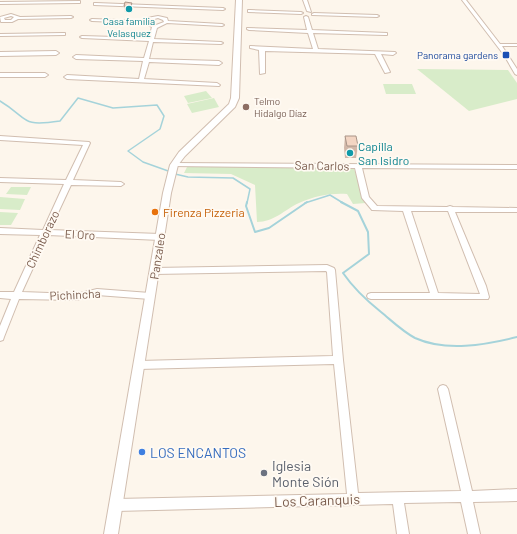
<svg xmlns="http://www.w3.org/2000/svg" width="517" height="534" font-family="Barlow,sans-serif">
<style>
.green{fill:#d8ecc9}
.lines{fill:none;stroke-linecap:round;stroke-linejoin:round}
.stream-far1{stroke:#a5d3da;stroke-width:1.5}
.stream{stroke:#a5d3da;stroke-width:2}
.minor-casing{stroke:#d1beb0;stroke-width:2}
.tertiary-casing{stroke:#d1beb0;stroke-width:2}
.minor{fill:#fff;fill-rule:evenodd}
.tertiary{fill:#fff;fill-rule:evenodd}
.wall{fill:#d1b7a8}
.shaded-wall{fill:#aa9588}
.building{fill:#f3d5c3;stroke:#aa9588}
.culture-dot{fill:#0f9aa8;stroke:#fffaf3;stroke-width:1.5}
.transit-dot{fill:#1a4fb4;stroke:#fffaf3;stroke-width:1.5}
.education-dot{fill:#8d6e63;stroke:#fffaf3;stroke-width:1.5}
.food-dot{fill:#e8710a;stroke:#fffaf3;stroke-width:1.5}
.shop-dot{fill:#3f7fe0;stroke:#fffaf3;stroke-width:1.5}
.worship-dot{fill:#6b7280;stroke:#fffaf3;stroke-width:1.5}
.labels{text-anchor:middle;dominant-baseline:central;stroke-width:3.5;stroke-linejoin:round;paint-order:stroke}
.far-culture-label{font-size:10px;fill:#0d838f;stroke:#fffaf3}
.far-transit-label{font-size:10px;fill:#164399;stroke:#fffaf3;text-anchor:end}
.far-education-label{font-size:10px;fill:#785e54;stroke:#fffaf3;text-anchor:start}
.culture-label{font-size:12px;fill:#0d838f;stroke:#fffaf3;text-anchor:start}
.street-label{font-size:12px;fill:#7a5c4d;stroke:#fffaf3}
.food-label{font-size:12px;fill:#c56008;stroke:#fffaf3;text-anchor:start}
.near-shop-label{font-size:14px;fill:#366cbe;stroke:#fffaf3;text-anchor:start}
.near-worship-label{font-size:14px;fill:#5b616d;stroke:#fffaf3;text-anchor:start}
.near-street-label{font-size:14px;fill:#7a5c4d;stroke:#fffaf3}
</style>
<rect width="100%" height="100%" fill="#fdf6ec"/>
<g class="green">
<polygon points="417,69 508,70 517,83 517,99 469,111"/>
<polygon points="383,84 412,84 416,94 386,94"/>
<polygon points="206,91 212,98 188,103 184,96"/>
<polygon points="214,98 219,107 192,113 187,104"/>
<path d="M191 166 354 169 366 203 353 204 347 194C330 193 315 196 299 203 284 210 274 222 257 222L255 185 231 174 184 173 187 167Z"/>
<polygon points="11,187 31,187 27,195 6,194"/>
<polygon points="0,197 25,199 20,210 0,209"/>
<polygon points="0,212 18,213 11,225 0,225"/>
</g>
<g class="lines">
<g class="stream-far1">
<path d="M0 101C30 119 19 127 60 121L78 98 113 108 157 105 164 116 160 129 128 151 143 162 171 172"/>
<polyline points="175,174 188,177 233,178 250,189 247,203"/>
<polyline points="305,203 330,195 343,203"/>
</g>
<g class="stream">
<polyline points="247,202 246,206 255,232 269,228 307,202"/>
<path d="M341 202 358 211 368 232 369 254 343 273C354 289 366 300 381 312 392 321 402 331 415 338 446 352 485 345 517 337"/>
</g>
<defs>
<g id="minor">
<polygon points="303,0 307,0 311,12 307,11"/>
<polygon points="462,0 466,0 500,44 517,44 517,46 502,46 517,69 517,75 515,74 504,55"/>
<polygon points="80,1 80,3 78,3 0,4 0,2"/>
<polygon points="96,3 223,8 225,9 223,10 94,5 94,3"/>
<polygon points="250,10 301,12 303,13 301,14 248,12 248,10"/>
<polygon points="314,13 377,15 379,16 377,17 312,15 312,14"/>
<path d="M11 14 20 17 71 16 73 17 71 18 18 19 12 22H1L0 17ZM11 16 14 17 11 20H5L4 18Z"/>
<path d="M158 16 167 18 168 21 222 24 224 25 222 26 167 23 157 28 154 39 221 42 223 43 221 44 153 42 149 59 219 61 222 63 219 65 149 62 144 79 217 83 220 85 219 86 67 79 64 77 67 75 139 79 143 61 76 59 73 57 76 55 144 58 149 41 82 38 80 37 82 36 149 38 152 27 144 23 92 21 90 20 92 19 145 21 147 18ZM158 18 163 20 164 22 156 25 149 23 151 20Z"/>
<polygon points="306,16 308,17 312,30 387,33 387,35 385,35 313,33 318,49 395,52 396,53 393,55 381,54 390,72 385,73 375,54 265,51 265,73 260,74 259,50 250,48 250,46 313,49 308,33 249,30 247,29 247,28 307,30 304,17"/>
<polygon points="63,33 65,33 65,35 0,36 0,34"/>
<polygon points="0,52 56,51 59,53 56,55 0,56"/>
<polygon points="0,73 45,73 48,75 45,77 0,77"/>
<polygon points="0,136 89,142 90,143 73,180 121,182 124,184 121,186 71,185 50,230 160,234 164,237 160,240 48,235 22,292 76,294 97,289 150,293 153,294 154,296 153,298 150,299 97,295 76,300 19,299 4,337 3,340 0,341 0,326 11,299 0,298 0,292 14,292 40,235 0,234 0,228 43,230 64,184 0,182 0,178 66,180 83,145 0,140"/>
<path d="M174 163 517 165V169L362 168 369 197 377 206 447 207 450 206 453 207 517 208V212H455L486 286 489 297 488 299H371L368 298 367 296 368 294 371 293H430L403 211 372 210 362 198 355 168 172 166 171 165ZM411 211H448L480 294 438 293Z"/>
<polygon points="327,265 334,268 335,270 343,360 358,493 461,491 438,389 440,386 443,385 446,386 448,389 472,491 517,489 517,501 473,502 480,534 468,534 461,502 404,503 409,534 397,534 393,504 116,511 112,509 110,505 112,501 116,499 347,494 334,364 139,369 136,368 134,365 136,362 139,361 333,356 327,272 326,271 154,274 150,271 154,268"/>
</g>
<polygon id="tertiary" points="236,0 242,0 239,98 235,107 185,156 178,165 171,193 118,534 104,534 163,193 170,165 179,152 229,104 231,98"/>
</defs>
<use href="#minor" class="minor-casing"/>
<use href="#tertiary" class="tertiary-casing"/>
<use href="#minor" class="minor"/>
<use href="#tertiary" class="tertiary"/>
</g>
<g class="wall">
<polygon points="132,3 132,8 131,12 125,12 124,6"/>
<polygon points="345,136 358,146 356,158 345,158 344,148"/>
</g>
<polygon class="shaded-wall" points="132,3 132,8 131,12 130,7"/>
<g class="building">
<polygon points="125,2 132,3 130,7 124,6"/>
<polygon points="345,136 356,136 358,146 347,146"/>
</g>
<g class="culture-dot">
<circle cx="129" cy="9" r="4"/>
<circle cx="350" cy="153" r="4"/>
</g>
<rect class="transit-dot" x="502" y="51" width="8" height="8" rx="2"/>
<circle class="education-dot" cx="246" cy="107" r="4"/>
<circle class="food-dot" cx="155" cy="212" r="4"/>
<circle class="shop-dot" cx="142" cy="452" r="4"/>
<circle class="worship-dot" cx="264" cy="473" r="4"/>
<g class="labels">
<g class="far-culture-label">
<text x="129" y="21">Casa familia<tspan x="129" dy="12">Velasquez</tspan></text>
</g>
<g class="far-transit-label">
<text x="498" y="55">Panorama gardens</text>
</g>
<g class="far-education-label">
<text x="254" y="101">Telmo<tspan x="254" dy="12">Hidalgo Díaz</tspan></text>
</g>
<g class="culture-label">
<text x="358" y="146">Capilla<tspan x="358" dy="14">San Isidro</tspan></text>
</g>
<g class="street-label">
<text transform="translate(322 165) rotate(1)">San Carlos</text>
<text transform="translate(80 234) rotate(3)">El Oro</text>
<text transform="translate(42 239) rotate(-65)">Chimborazo</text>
<text transform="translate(157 256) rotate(-81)">Panzaleo</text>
<text transform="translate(75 294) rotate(-3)">Pichincha</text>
</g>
<g class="food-label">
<text x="163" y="212">Firenza Pizzeria</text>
</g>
<g class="near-shop-label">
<text x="150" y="452">LOS ENCANTOS</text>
</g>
<g class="near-worship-label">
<text x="272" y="465">Iglesia<tspan x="272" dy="16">Monte Sión</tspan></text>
</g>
<g class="near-street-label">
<text transform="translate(317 500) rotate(-2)">Los Caranquis</text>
</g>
</g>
</svg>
